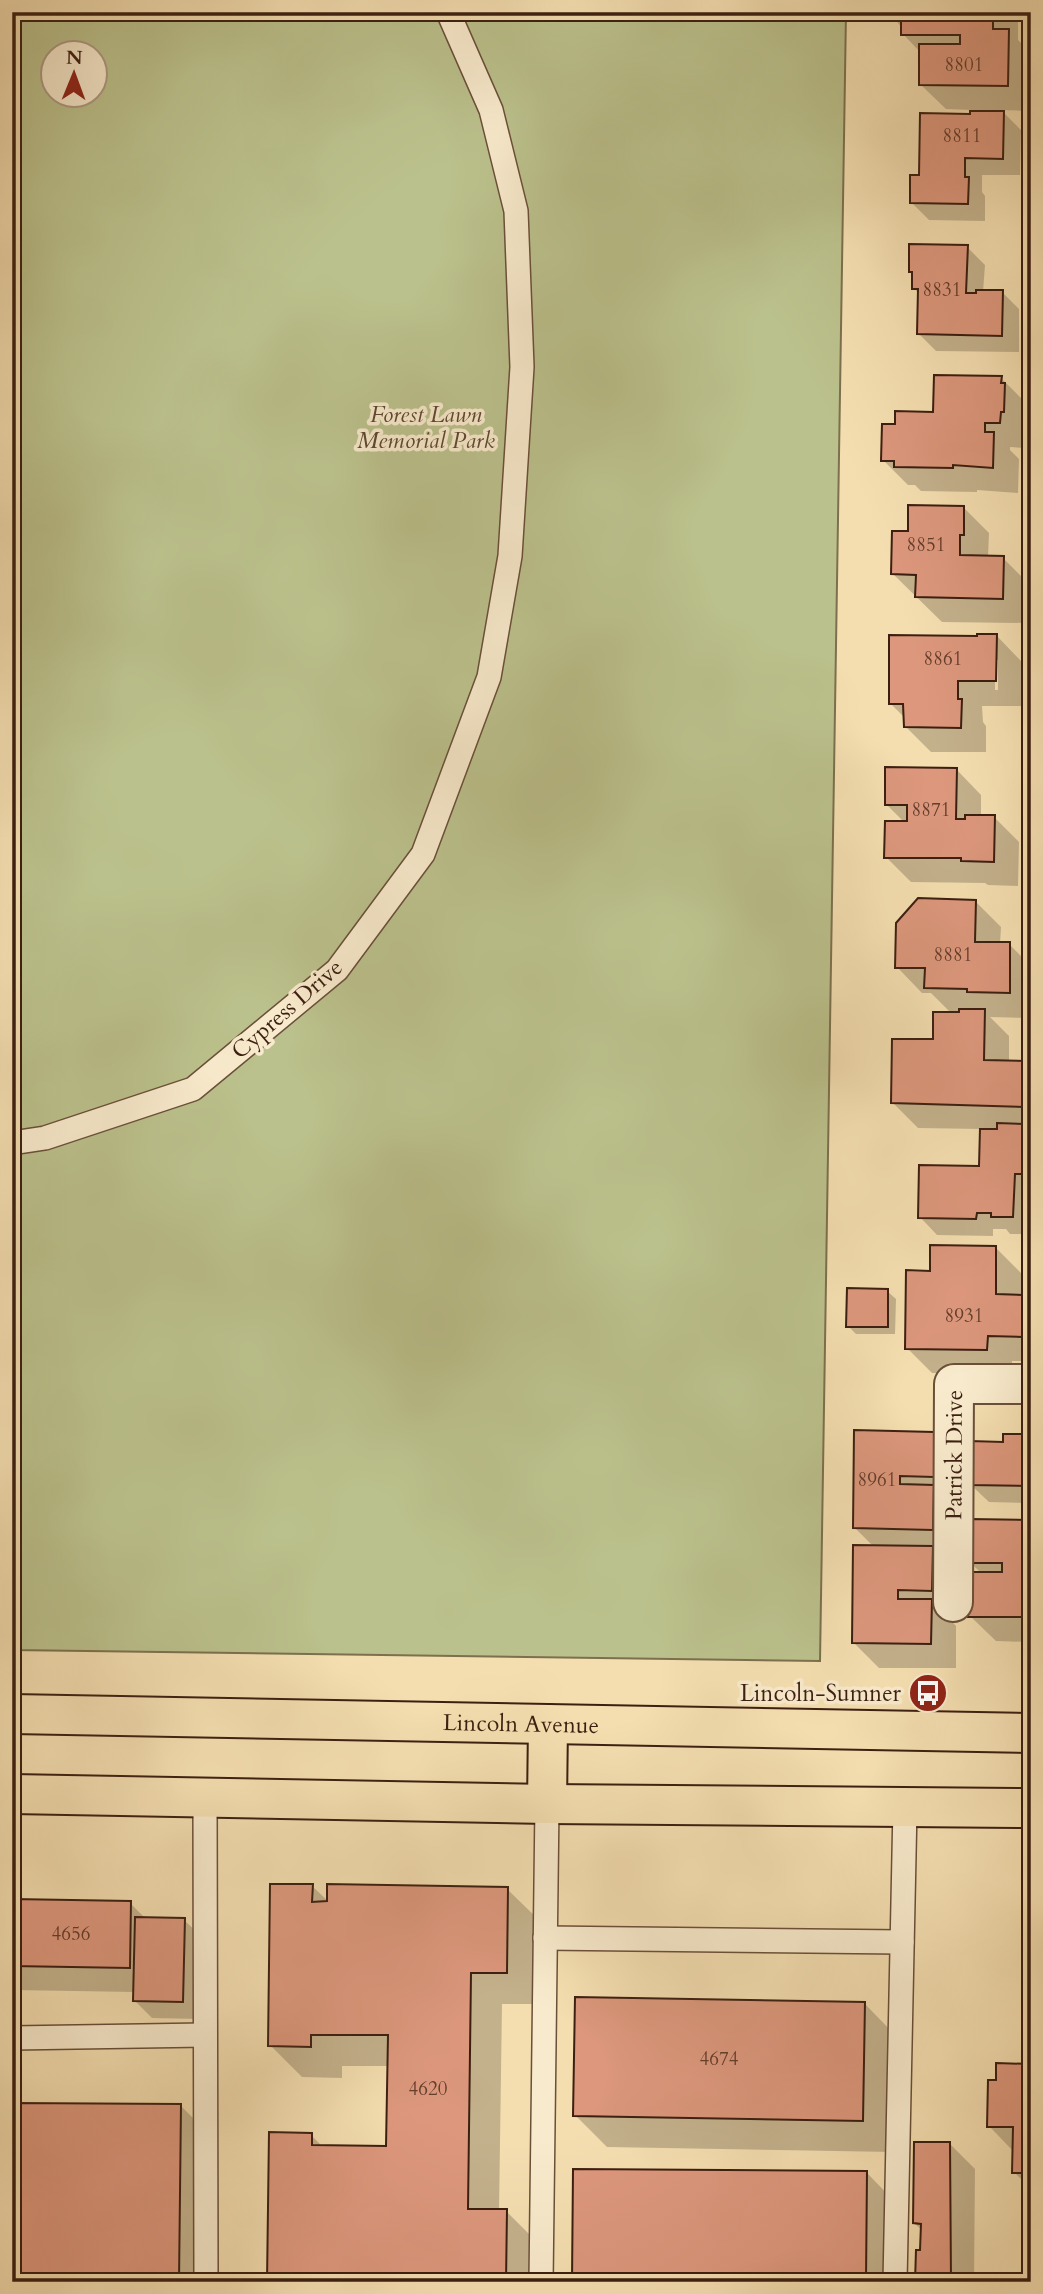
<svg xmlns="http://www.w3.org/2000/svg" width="1043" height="2294" font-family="Cardo,serif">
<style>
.green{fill:#bbc18c;stroke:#7c704e;stroke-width:2;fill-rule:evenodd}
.shadow{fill:#0003;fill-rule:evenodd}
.building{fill:#dc977c;stroke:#3c1f11;stroke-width:2}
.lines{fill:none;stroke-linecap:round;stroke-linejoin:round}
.lane-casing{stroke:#6a4f39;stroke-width:26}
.street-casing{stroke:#6a4f39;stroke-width:42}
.primary-casing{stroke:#3c1f11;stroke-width:42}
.lane{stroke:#f8eacc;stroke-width:23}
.street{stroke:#f8eacc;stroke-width:38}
.primary{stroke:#f4deb0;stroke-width:38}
.labels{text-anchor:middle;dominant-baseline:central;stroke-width:7;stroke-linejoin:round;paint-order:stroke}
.number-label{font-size:19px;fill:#643d2c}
.park-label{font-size:23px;font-style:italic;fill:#5c4830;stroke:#f8eacc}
.street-label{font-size:23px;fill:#3c1f11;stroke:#f8eacc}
.poi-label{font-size:23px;fill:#3c1f11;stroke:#f8eacc;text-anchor:end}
</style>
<rect width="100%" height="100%" fill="#f4deb0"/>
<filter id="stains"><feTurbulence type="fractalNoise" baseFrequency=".00286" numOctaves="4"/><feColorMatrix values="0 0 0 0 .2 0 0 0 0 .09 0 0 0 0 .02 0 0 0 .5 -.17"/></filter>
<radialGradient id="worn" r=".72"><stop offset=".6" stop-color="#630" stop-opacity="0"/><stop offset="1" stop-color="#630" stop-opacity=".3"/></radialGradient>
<path class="green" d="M12 12H846L820 1661 12 1650ZM52 52H94V94H52Z"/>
<g class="shadow">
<polygon points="889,12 1018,12 1018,40 1031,53 1031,111 1001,110 1021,130 1020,175 982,175 982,192 985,196 985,221 929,220 912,203 920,177 972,116 972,110 946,109 920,84 920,52 903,34 903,29"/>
<polygon points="967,247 985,265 983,292 1002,292 1019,309 1019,352 936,351 919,334 919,294 914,288 914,275 910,271"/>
<polygon points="1001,378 1026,403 1029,410 1029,436 1025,436 1025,448 1010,447 1010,450 1019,459 1018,493 977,490 977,492 921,491 915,485 908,485 883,460 897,426 935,414"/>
<polygon points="963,507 989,533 988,557 1003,558 1028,583 1027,623 942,622 893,574 909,533"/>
<path d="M996 635 1021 661V706H982L983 722 986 726V752H931L905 726V718L890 703 979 638ZM995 660H998V690H995Z"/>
<polygon points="956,769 981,795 981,817 994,817 1019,842 1018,886 988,885 985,883 911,882 886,857 905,823 886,804"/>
<polygon points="975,901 1001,927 1000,944 1009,944 1031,966 1031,1018 990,1017 1009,1036 1009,1062 1026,1063 1031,1067 1030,1234 1010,1234 1006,1229 993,1229 993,1236 937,1235 920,1217 981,1168 982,1129 918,1128 893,1103 951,1013 931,993 922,993 897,967"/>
<polygon points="996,1248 1021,1273 1021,1296 1031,1304 1031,1361 1012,1361 1012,1375 932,1373 907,1348"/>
<polygon points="887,1291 896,1299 895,1334 856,1334 848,1326"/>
<polygon points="933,1434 959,1459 946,1615 956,1626 956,1668 879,1668 853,1642 874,1547 854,1527"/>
<polygon points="1031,1436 1031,1503 989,1502 971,1485 1005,1443"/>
<polygon points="1031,1522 1031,1642 996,1641 970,1616 982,1574 971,1563"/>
<polygon points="312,1886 329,1902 507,1889 539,1920 538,2004 502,2004 499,2211 506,2211 538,2243 537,2282 269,2282 311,2135 323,2147 388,2147 390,2066 342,2066 342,2078 302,2077 270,2045"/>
<polygon points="12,1901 130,1903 146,1919 184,1920 202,1937 200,2019 152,2018 134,2000 135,1992 12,1990"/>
<polygon points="865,2004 896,2036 894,2152 607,2147 575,2115"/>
<polygon points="1031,2065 1031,2189 1014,2172 1014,2152 989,2126 997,2082"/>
<polygon points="180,2105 212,2137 210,2282 12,2282"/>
<polygon points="950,2144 975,2169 974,2282 917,2282 922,2252 923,2231 914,2223"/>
<polygon points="867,2173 898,2205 898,2282 574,2282"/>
</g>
<g class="building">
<polygon points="887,12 993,12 993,29 1009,29 1008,86 919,85 919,44 960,44 960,35 901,35 901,15 887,15"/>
<polygon points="970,111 1004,111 1003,159 965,158 965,177 969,177 968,204 910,203 910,175 919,175 920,113 970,114"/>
<polygon points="909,244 968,245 966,293 976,293 976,290 1003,290 1002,336 917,334 918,289 912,289 912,272 909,272"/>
<polygon points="934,375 1002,376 1001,383 1005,383 1004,412 1001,412 1000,423 985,423 985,432 994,432 993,468 953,465 953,468 894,467 894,461 881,461 882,424 895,424 895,411 933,412"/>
<polygon points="908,505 964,506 964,535 960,535 960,555 1004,556 1003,599 915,597 916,575 891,574 892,531 908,531"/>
<polygon points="977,634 997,634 996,681 958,681 958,699 962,699 961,728 904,727 903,704 889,704 889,635 977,636"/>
<polygon points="885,767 957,768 956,819 965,819 965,815 995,815 994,862 961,861 961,858 884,858 885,821 907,821 907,805 885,805"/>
<polygon points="918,898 976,900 975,942 1010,942 1010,993 967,992 967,989 924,988 925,968 895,968 896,923"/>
<polygon points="959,1009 985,1009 984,1060 1027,1061 1026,1107 891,1103 892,1039 933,1039 933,1012 959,1012"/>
<polygon points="997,1123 1027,1124 1026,1174 1015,1174 1013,1217 991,1217 991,1213 977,1213 976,1219 918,1218 919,1165 979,1166 980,1129 997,1129"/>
<polygon points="930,1245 996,1246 996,1294 1024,1295 1023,1337 988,1336 987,1350 905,1349 906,1270 930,1271"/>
<polygon points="847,1288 888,1289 888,1327 846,1327"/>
<polygon points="854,1430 934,1432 934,1477 900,1476 900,1484 934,1485 933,1530 853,1528"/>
<polygon points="1003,1434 1031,1434 1031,1486 970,1485 970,1441 1003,1442"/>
<polygon points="970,1519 1031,1520 1031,1617 968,1617 969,1572 1002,1572 1002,1563 969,1563"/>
<polygon points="853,1545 933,1546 932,1591 898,1590 898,1599 932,1599 931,1644 852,1643"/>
<polygon points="270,1884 313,1884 312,1902 327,1901 327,1884 508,1887 507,1973 471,1973 468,2209 507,2209 506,2282 323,2282 323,2277 313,2276 313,2282 267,2282 269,2132 312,2133 312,2145 386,2146 388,2035 311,2035 311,2047 268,2046"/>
<polygon points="12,1899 131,1901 130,1968 12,1966"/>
<polygon points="135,1917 185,1918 183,2002 133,2001"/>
<polygon points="575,1997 865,2002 863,2121 573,2116"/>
<polygon points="996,2063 1031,2064 1031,2173 1012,2173 1013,2127 987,2127 988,2080 996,2080"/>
<polygon points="12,2103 181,2104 179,2282 12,2282"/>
<polygon points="914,2142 950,2142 951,2282 915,2282 916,2250 920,2250 921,2224 913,2223"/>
<polygon points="573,2169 867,2171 866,2281 610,2280 610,2282 572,2282"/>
</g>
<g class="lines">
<defs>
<g id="lane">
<polyline points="12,1143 45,1138 193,1089 337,970 423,854 489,677 510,556 522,367 516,211 491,110 448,12"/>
<polyline points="205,1798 206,2282"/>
<polyline points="545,1938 902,1942"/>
<polyline points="12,2038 205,2035"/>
<polyline points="541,2282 547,1804"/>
<polyline points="895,2282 905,1807"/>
</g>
<g id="street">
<path id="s1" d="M953 1602 954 1384H1031"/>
</g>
<g id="primary">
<path id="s2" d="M12 1714 1031 1733"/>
<polyline points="12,1794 547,1804 1031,1808"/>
<polyline points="547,1804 548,1724"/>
</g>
</defs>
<use href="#lane" class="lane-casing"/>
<use href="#street" class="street-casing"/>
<use href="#primary" class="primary-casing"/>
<use href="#lane" class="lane"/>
<use href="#street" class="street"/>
<use href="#primary" class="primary"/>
</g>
<defs>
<symbol id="bus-disc" viewBox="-11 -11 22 22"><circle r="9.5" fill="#8f2418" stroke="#f8eacc"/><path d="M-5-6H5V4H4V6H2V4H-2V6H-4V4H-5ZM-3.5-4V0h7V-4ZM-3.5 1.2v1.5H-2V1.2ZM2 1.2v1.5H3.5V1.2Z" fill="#fff"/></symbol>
</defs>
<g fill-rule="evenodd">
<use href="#bus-disc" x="906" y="1671" width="44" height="44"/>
</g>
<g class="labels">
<g class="number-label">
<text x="964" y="65">8801</text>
<text x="962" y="136">8811</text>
<text x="942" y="290">8831</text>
<text x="926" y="545">8851</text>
<text x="943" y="659">8861</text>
<text x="931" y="810">8871</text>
<text x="953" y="955">8881</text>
<text x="964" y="1316">8931</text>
<text x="877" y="1480">8961</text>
<text x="71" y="1934">4656</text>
<text x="719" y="2059">4674</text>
<text x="428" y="2089">4620</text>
</g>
<g class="park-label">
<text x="426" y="414">Forest Lawn<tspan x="426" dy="26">Memorial Park</tspan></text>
</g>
<g class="street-label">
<text transform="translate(287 1009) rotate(-41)">Cypress Drive</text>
<text stroke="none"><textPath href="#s1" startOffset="147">Patrick Drive</textPath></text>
<text stroke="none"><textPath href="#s2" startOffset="509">Lincoln Avenue</textPath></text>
</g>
<g class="poi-label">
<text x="901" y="1693">Lincoln-Sumner</text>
</g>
</g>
<rect width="1043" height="2294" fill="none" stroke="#f4deb0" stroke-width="42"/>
<rect x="14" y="14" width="1015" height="2266" fill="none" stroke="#3c1f11" stroke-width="3.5"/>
<rect x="21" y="21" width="1001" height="2252" fill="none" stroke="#3c1f11" stroke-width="2"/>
<g transform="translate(74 74) rotate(1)"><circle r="33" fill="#f8eacc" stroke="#ad9981" stroke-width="2"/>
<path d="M0-5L12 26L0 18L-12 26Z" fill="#8f2418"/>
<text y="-10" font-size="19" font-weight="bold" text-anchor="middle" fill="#3c1f11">N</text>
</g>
<rect width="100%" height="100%" filter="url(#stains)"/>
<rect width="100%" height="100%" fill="url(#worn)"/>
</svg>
